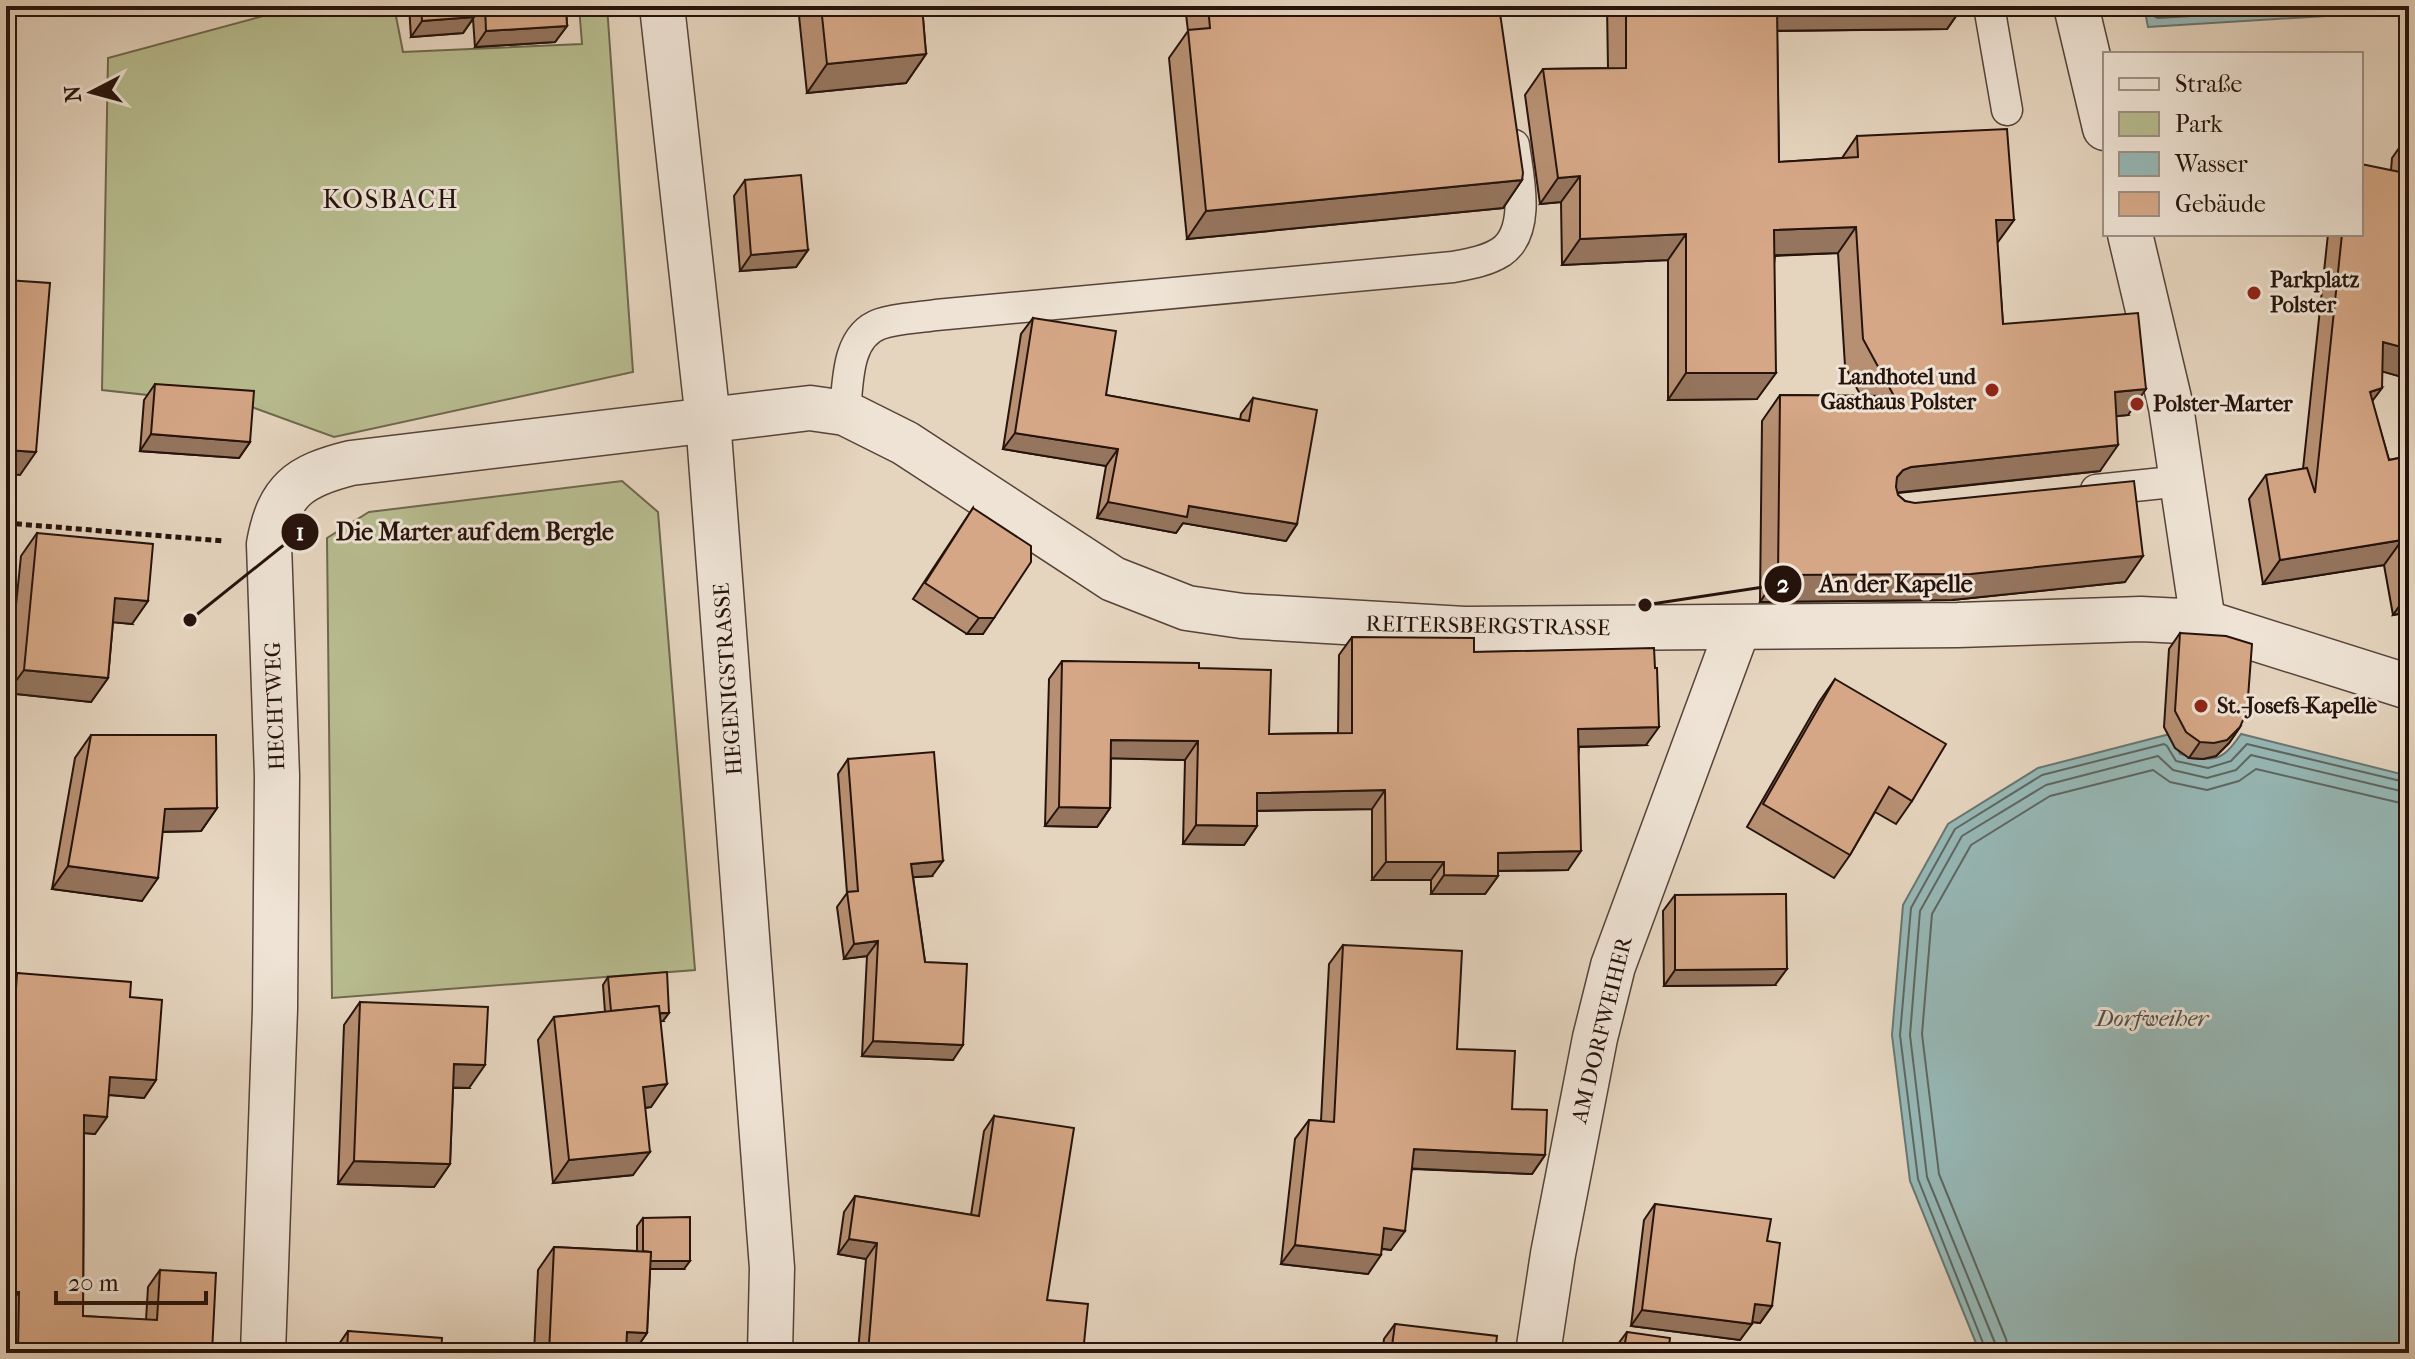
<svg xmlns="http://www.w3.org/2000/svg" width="2415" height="1359" font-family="'IM FELL French Canon',serif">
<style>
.green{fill:#b7bc8f;stroke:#6e684e;stroke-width:2}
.water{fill:#96b8b6;stroke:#697672;stroke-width:2}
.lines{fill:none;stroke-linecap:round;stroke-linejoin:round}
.shore{stroke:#5e6661;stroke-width:2}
.service-casing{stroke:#564338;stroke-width:33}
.minor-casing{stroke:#564338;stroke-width:47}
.path{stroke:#26130c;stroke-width:5;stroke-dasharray:6 4;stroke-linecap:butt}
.service{stroke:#eee3d5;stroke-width:30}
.minor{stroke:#eee3d5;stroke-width:44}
.wall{fill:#b79073;stroke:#26130c;stroke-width:2}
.shaded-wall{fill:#95755e;stroke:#26130c;stroke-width:2}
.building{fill:#d5a786;stroke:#26130c;stroke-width:2}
.poi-dot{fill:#8f2418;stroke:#eee3d5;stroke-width:3}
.labels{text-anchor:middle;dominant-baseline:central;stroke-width:6;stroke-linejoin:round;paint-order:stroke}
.poi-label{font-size:22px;font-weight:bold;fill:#26130c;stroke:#eee3d5;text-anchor:start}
.street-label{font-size:22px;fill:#26130c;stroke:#eee3d5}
.water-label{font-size:24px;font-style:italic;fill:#4d4d48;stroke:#eee3d5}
.quarter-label{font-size:26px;letter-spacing:2px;fill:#26130c;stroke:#eee3d5}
.leader{fill:none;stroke:#26130c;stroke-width:3}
.callout-dot{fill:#26130c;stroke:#eee3d5;stroke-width:3}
.mark-label{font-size:24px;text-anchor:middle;font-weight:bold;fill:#fff}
.callout-label{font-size:24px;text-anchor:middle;font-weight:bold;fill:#26130c;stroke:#eee3d5;stroke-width:6;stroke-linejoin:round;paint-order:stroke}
</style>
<rect width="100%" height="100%" fill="#e5d4be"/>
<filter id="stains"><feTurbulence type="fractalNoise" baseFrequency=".0025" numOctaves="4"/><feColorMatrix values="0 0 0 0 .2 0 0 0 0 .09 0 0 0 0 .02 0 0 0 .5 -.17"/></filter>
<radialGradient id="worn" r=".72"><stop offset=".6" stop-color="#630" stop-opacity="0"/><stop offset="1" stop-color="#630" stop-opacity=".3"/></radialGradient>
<g class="green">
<polygon points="300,6 394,6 403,52 582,44 579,6 607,6 633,372 334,437 249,406 102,390 108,58"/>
<polygon points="622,481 658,512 695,970 332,998 327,538 369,512"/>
</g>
<g class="water">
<polygon points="2144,6 2374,6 2374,13 2148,27"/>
<path d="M2170 734 2180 754C2214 762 2221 763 2241 734L2409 776V1353H1980L1910 1181 1892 1035 1903 905 1948 824 2038 768Z"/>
</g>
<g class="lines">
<g class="shore">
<polyline points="2152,6 2154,16 2158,18 2357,6"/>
<polyline points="1987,1353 1918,1179 1900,1035 1911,908 1955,829 2042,775 2164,744 2167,746 2176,761 2208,768 2231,761 2247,744 2409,783"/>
<polyline points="1997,1353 1995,1343 1927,1177 1910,1035 1920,911 1962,836 2046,785 2158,756 2173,770 2207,778 2236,770 2251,755 2409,793"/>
<polyline points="2009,1353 2006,1339 1939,1174 1922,1034 1932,914 1971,845 2050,796 2153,770 2170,782 2207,790 2239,781 2256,769 2409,805"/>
</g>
<defs>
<g id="service">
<polyline points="1989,6 2007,110"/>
<path d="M845 413C848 383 846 336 880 324 897 318 918 318 936 315L1453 267C1469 264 1487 261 1501 252 1532 231 1518 175 1514 145"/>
<polyline points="2096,490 2182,481"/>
</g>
<g id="minor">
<polyline points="662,6 708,420 772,1268 770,1353"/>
<polyline points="2076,6 2105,128"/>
<polyline points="2130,234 2171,407 2203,622"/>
<path d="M263 1353 275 1009 277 776 269 544C279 490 299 476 351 463L810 408 845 413 905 443 1113 579 1187 608 1242 616 1464 629 1958 625 2141 619 2203 622 2409 687"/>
<polyline points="1538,1353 1553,1254 1595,1038 1613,966 1738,628"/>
</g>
</defs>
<use href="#service" class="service-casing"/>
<use href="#minor" class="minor-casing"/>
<polyline class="path" points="6,523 224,541"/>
<use href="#service" class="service"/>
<use href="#minor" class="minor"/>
</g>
<g class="wall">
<polygon points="86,6 198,6 86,15"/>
<polygon points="409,6 566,6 567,26 555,42 475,47 473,19 463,33 411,37"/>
<polygon points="798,6 922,6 926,54 906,83 807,93"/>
<polygon points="1185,6 1324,6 1325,16 1522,180 1503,208 1187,239 1169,58 1188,31"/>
<polygon points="1607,6 1963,6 1947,29 1777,31 1779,162 1842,158 1857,136 1997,243 2003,324 2128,415 2116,416 2100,471 1898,493 1898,495 1905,501 2125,582 1952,600 1760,602 1762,421 1780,395 1861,396 1845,366 1838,253 1775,256 1757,399 1668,400 1668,260 1562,265 1561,202 1540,204 1525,95 1543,69 1608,68"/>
<polygon points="2409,134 2409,379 2382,371 2382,388 2372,401 2389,460 2409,456 2409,612 2393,615 2384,565 2263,584 2249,499 2266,475 2303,469 2328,234 2361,234 2391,170 2392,158"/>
<polygon points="745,180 808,250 796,267 740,271 734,196"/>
<polygon points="1033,318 1106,395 1240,420 1241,414 1253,398 1297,524 1286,541 1183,523 1176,533 1097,518 1106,466 1003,449 1021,334"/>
<polygon points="155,384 250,442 239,458 140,451 144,400"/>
<polygon points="973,508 983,634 967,634 913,599"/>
<polygon points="37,533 132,624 113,622 108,678 91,702 7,693 21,556"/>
<polygon points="2180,633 2240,727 2229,743 2216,756 2203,759 2189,758 2175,748 2164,727 2169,649"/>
<polygon points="1352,637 1474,652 1646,745 1579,747 1568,870 1498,871 1498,876 1485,894 1431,894 1431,880 1372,880 1372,809 1257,811 1257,826 1244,845 1183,844 1185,760 1111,758 1110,808 1097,827 1045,826 1049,679 1062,661 1199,668 1269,734 1338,733 1339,655"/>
<polygon points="1835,679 1912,801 1896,824 1875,812 1850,855 1834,878 1747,827 1819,702"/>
<polygon points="91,735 217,808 201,831 162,832 142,901 52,889 75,758"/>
<polygon points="848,759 932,876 913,877 925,962 953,1060 862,1056 867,956 844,959 837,907 847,893 838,774"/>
<polygon points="1675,895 1775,985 1664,986 1663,911"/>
<polygon points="1343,945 1457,1049 1512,1109 1545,1155 1532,1174 1412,1169 1391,1250 1382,1249 1368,1274 1281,1264 1295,1139 1309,1120 1321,1121 1329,964"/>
<polygon points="17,973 130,997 156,1080 144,1098 109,1095 95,1134 84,1133 83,1316 146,1320 148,1287 160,1270 212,1353 6,1353 6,990"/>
<polygon points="608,977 663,1021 660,1021 651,1107 645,1108 633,1175 553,1183 538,1040 554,1017 605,1012 603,985"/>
<polygon points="360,1002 469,1088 453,1088 450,1164 434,1187 338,1184 344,1025"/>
<polygon points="994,1116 1047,1300 1083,1353 855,1353 858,1352 866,1259 838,1254 844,1212 855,1196 971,1215 984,1131"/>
<polygon points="1655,1204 1767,1241 1772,1306 1760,1323 1752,1322 1740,1340 1631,1326 1644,1220"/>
<polygon points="643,1218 684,1269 650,1269 647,1333 633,1353 534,1353 538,1270 554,1247 637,1251 637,1226"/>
<polygon points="1395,1324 1495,1353 1382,1353 1384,1339"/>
<polygon points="348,1331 441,1353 337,1353 337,1347"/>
<polygon points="1627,1332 1668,1353 1615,1353 1615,1348"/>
</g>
<g class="shaded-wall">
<polygon points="92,6 198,6 86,15"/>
<polygon points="1777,6 1963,6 1947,29 1759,31"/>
<polygon points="474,17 463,33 411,37 422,21"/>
<polygon points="567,26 555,42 475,47 486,31"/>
<polygon points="926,54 906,83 807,93 827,64"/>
<polygon points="1580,176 1561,202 1540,204 1558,178"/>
<polygon points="1522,180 1503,208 1187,239 1206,211"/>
<polygon points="1996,220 2014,220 1995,246"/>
<polygon points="1856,227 1838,253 1756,256 1774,230"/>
<polygon points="1686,234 1668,260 1562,265 1580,239"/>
<polygon points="808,250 796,267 740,271 751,255"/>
<polygon points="2383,342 2409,349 2409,379 2366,367"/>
<polygon points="1686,373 1776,373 1757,399 1668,400"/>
<polygon points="2382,388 2364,412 2370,392"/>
<polygon points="2146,389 2128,415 2097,418 2115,392"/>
<polygon points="1015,433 1118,449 1106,466 1003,449"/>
<polygon points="151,434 250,442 239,458 140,451"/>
<polygon points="2118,445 2100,471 1893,493 1897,477 1903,470 1911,467"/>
<polygon points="6,450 36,452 20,475 6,474"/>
<polygon points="1108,502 1189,506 1297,524 1286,541 1183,523 1176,533 1097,518"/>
<polygon points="2402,540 2384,565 2263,584 2280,560"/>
<polygon points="2143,556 2125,582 1952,600 1760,602 1778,575"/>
<polygon points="2409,592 2409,612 2393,615"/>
<polygon points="115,598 148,601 132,624 99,621"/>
<polygon points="979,618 994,618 983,634 967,634"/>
<polygon points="24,670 108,678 91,702 7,693"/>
<polygon points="1659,727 1646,745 1565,747 1578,729"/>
<polygon points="2240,727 2229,743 2216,756 2203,759 2189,758 2200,742"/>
<polygon points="1111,740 1198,741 1185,760 1098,758"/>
<polygon points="1385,790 1372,809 1244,811 1257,793"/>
<polygon points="1059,807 1110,808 1097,827 1045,826"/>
<polygon points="217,808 201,831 149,832 165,809"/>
<polygon points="1196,825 1257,826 1244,845 1183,844"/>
<polygon points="1581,851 1568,870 1485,871 1498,853"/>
<polygon points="943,861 932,876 901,878 911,864"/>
<polygon points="1386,862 1444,862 1431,880 1372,880"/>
<polygon points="68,866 158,878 142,901 52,889"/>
<polygon points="1444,875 1498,876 1485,894 1431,894"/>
<polygon points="878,941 867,956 844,959 854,944"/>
<polygon points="1787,969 1775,985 1664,986 1675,970"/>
<polygon points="669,1013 663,1021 606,1025 612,1016"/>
<polygon points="873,1041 963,1045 953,1060 862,1056"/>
<polygon points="454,1064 485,1065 469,1088 438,1087"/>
<polygon points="110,1077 156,1080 144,1098 98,1094"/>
<polygon points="667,1084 651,1107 627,1110 643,1087"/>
<polygon points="84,1115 107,1117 95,1134 72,1132"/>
<polygon points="1414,1149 1545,1155 1532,1174 1401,1168"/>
<polygon points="650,1152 633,1175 553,1183 569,1160"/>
<polygon points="354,1161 450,1164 434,1187 338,1184"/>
<polygon points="1384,1228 1405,1231 1391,1250 1371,1247"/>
<polygon points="849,1239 877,1243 866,1259 838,1254"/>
<polygon points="1295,1245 1381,1255 1368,1274 1281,1264"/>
<polygon points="643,1261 690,1261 684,1269 638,1269"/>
<polygon points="6,1292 19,1292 6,1310"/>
<polygon points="1755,1304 1772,1306 1760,1323 1743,1321"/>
<polygon points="1642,1310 1752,1324 1740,1340 1631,1326"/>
<polygon points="627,1332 647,1333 633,1353 613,1353"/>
</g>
<g class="building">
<polygon points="421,6 474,6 474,17 422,21"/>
<polygon points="485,6 566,6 567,26 486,31"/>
<polygon points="821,6 922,6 926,54 827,64"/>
<polygon points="1208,6 1324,6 1325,16 1426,6 1499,6 1523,173 1522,180 1206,211 1188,30 1210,28"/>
<polygon points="1626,6 1777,6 1779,162 1858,157 1857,136 2007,129 2014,220 1996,220 2003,324 2138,313 2146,389 2115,392 2118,445 1911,467 1903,470 1897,477 1896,487 1898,495 1905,501 1915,503 2134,481 2143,556 1971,574 1778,575 1780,395 1894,396 1863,339 1856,227 1774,230 1776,373 1686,373 1686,234 1580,239 1580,176 1558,178 1543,69 1626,68"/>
<polygon points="2409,136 2409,349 2383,342 2382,388 2370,392 2389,460 2409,456 2409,583 2402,540 2280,560 2266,475 2307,468 2315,493 2342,234 2361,234 2361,164 2405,173"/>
<polygon points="801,175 808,250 751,255 745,180"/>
<polygon points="6,280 50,283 36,452 6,450"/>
<polygon points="1033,318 1116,331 1106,395 1249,421 1253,398 1317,410 1297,524 1189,506 1187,517 1108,502 1118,449 1015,433"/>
<polygon points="155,384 254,391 250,442 151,434"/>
<polygon points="973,508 1031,546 1031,562 994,618 979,618 925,583"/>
<polygon points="37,533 153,544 148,601 115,598 108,678 24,670"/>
<polygon points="2180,633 2226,636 2252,644 2247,711 2240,727 2227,740 2214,743 2200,742 2186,732 2175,711"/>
<polygon points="1352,637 1474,638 1474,652 1654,648 1655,668 1657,668 1659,727 1578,729 1581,851 1498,853 1498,876 1444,875 1444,862 1386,862 1385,790 1257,793 1257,826 1196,825 1198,741 1111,740 1110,808 1059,807 1062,661 1199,663 1199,668 1271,670 1269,734 1352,733"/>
<polygon points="1835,679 1946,744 1912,801 1889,787 1850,855 1763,804"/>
<polygon points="91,735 216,735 217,808 165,809 158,878 68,866"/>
<polygon points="934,752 943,861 911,864 925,962 967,964 963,1045 873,1041 878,941 854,944 847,892 858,891 848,759"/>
<polygon points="1786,894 1787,969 1675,970 1675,895"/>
<polygon points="1343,945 1462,951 1457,1049 1515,1051 1512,1109 1547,1110 1545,1155 1414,1149 1405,1231 1384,1228 1381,1255 1295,1245 1309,1120 1334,1122"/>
<polygon points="667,972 669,1013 659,1013 659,1006 611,1011 608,977"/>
<polygon points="17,973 131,982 130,997 162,1000 156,1080 110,1077 107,1117 84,1115 83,1316 157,1320 160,1270 216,1273 212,1353 18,1353 19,1292 6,1292 6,1066 11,1066"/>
<polygon points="360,1002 488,1007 485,1065 454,1064 450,1164 354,1161"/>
<polygon points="659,1006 667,1084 643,1087 650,1152 569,1160 554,1017"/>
<polygon points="994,1116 1074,1128 1047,1300 1088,1304 1083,1353 868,1353 877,1243 849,1239 855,1196 979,1216"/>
<polygon points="1655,1204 1771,1219 1767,1241 1780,1243 1772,1306 1755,1304 1752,1324 1642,1310"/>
<polygon points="690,1217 690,1261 650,1261 651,1252 643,1251 643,1218"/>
<polygon points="554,1247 651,1252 647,1333 627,1332 626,1353 549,1353"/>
<polygon points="1395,1324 1497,1336 1495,1353 1391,1353"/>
<polygon points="348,1331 442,1338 441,1353 347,1353"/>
<polygon points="1627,1332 1670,1338 1668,1353 1623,1353"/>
</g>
<g class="poi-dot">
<circle cx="2254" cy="293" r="8"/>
<circle cx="1992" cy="390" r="8"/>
<circle cx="2137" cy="404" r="8"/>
<circle cx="2201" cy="706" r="8"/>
</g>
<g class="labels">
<g class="poi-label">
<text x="2270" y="280">Parkplatz<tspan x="2270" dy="25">Polster</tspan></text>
<text x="1976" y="377" text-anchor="end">Landhotel und<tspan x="1976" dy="25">Gasthaus Polster</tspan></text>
<text x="2153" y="404">Polster-Marter</text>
<text x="2217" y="706">St.-Josefs-Kapelle</text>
</g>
<g class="street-label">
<text transform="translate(1488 626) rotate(1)">REITERSBERGSTRASSE</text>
<text transform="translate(728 679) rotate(-94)">HEGENIGSTRASSE</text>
<text transform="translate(275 706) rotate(-92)">HECHTWEG</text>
<text transform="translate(1602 1030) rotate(-76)">AM DORFWEIHER</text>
</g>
<g class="water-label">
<text x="2152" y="1018">Dorfweiher</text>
</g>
<g class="quarter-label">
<text x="391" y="199">KOSBACH</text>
</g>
</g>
<path class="leader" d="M190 620L300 532M1645 605L1783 584"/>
<g class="callout-dot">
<circle cx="190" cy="620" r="8"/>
<circle cx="1645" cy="605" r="8"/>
<circle cx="300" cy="532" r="20"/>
<circle cx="1783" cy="584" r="20"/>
</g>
<g class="mark-label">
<text x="300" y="540">1</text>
<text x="1783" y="592">2</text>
</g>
<g class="callout-label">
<text x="475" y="540">Die Marter auf dem Bergle</text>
<text x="1896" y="592">An der Kapelle</text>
</g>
<rect width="2415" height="1359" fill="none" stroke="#e5d4be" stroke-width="32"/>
<rect x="8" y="8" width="2399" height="1343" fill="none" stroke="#26130c" stroke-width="4"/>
<rect x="16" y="16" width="2383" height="1327" fill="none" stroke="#26130c" stroke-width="2"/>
<rect x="2103" y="52" width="260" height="184" fill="#eee3d5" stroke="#9e9085" stroke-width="2"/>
<rect x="2119" y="78" width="40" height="12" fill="#eee3d5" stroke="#9e9085" stroke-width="2"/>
<text x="2175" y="92" font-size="24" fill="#26130c">Straße</text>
<rect x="2119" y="112" width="40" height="24" fill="#b7bc8f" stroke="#9e9085" stroke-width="2"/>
<text x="2175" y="132" font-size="24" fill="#26130c">Park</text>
<rect x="2119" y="152" width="40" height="24" fill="#96b8b6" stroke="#9e9085" stroke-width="2"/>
<text x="2175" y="172" font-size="24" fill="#26130c">Wasser</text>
<rect x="2119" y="192" width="40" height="24" fill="#d5a786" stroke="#9e9085" stroke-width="2"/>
<text x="2175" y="212" font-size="24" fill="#26130c">Gebäude</text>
<g transform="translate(92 92) rotate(264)" stroke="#eee3d5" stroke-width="6" paint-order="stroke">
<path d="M0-6L14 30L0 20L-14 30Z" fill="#26130c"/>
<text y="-12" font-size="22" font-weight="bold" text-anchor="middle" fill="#26130c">N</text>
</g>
<path d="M56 1291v12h150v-12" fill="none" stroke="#26130c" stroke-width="4"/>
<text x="68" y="1291" font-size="24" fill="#26130c" stroke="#eee3d5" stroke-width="6" paint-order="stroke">20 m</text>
<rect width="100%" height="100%" filter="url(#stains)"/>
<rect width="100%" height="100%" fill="url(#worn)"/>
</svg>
